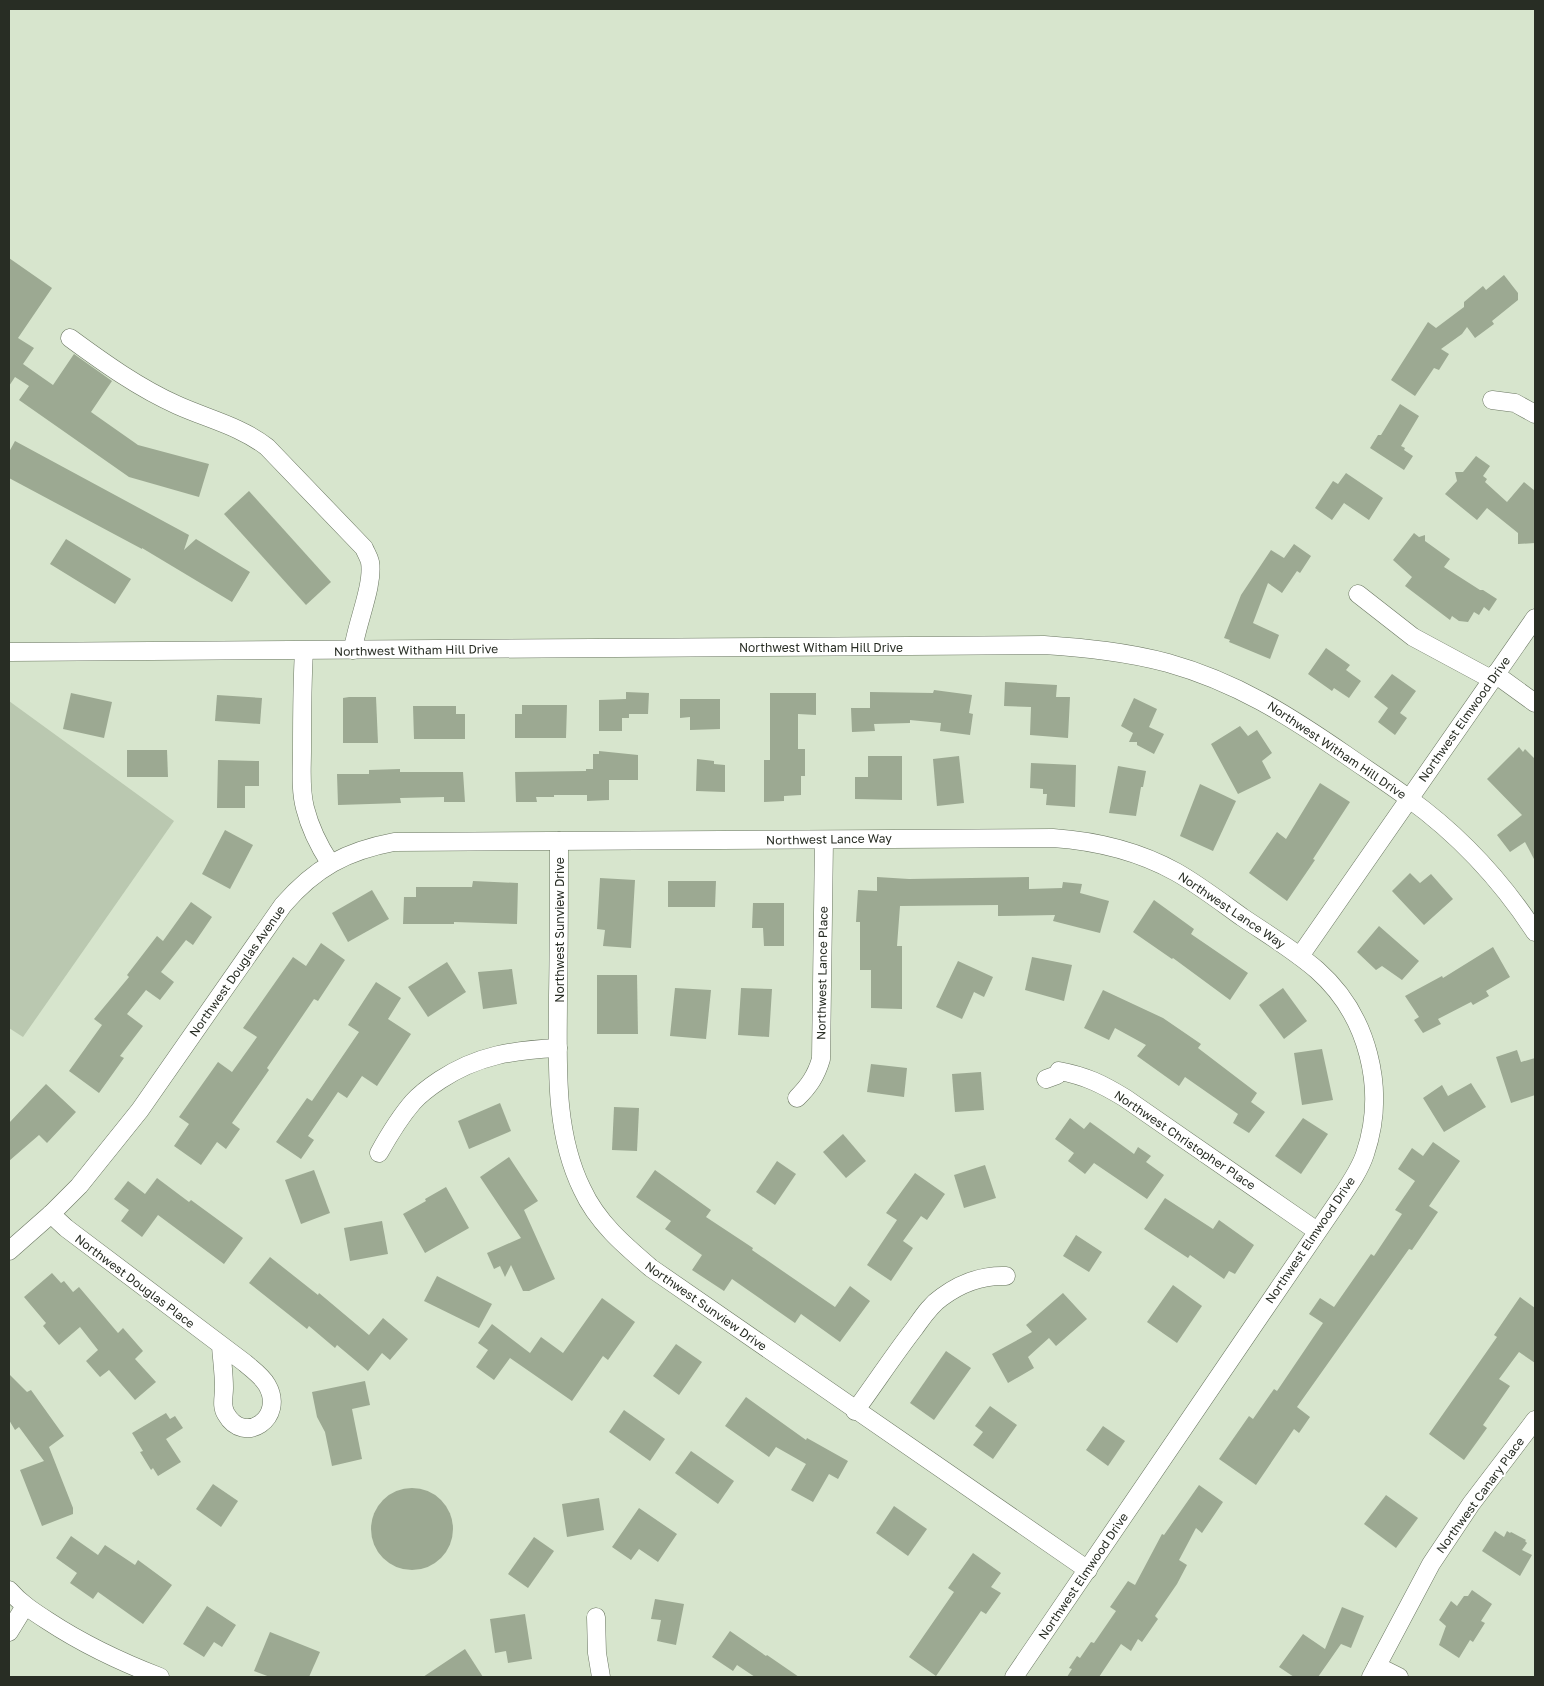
<svg xmlns="http://www.w3.org/2000/svg" width="1544" height="1686" font-family="'Golos Text',sans-serif">
<style>
.green{fill:#bac8b0}
.building{fill:#9ca992}
.lines{fill:none;stroke-linecap:round;stroke-linejoin:round}
.minor-casing{stroke:#6a7661;stroke-width:19}
.minor{stroke:#fff;stroke-width:18}
.labels{text-anchor:middle;dominant-baseline:central;stroke-width:4;stroke-linejoin:round;paint-order:stroke}
.street-label{font-size:12px;fill:#282d24;stroke:#fff}
</style>
<rect width="100%" height="100%" fill="#d7e5cd"/>
<polygon class="green" points="9,701 174,821 23,1037 9,1028"/>
<g class="building">
<polygon points="9,258 52,288 18,338 34,348 23,364 53,385 74,354 112,381 91,412 138,445 209,464 199,497 129,477 19,400 29,386 15,377 9,386"/>
<polygon points="1504,275 1518,293 1518,300 1492,321 1494,324 1475,338 1467,327 1462,334 1441,349 1449,354 1439,370 1434,368 1415,396 1391,380 1428,322 1436,328 1464,307 1464,302 1483,286 1486,290"/>
<polygon points="1400,404 1419,416 1401,446 1405,448 1404,450 1413,456 1404,470 1370,448 1378,435 1381,435"/>
<polygon points="15,441 189,535 184,550 196,539 250,572 232,602 142,548 142,549 9,478 9,452"/>
<polygon points="1476,456 1490,466 1483,476 1487,479 1485,482 1507,502 1524,482 1535,491 1535,543 1518,544 1518,533 1487,508 1477,520 1445,494 1457,481 1455,472 1463,472"/>
<polygon points="1346,473 1383,498 1369,520 1344,503 1332,520 1315,508 1333,481 1338,484"/>
<polygon points="249,491 331,582 306,605 224,514"/>
<polygon points="1414,533 1419,537 1425,535 1425,541 1450,559 1444,567 1480,590 1483,590 1497,599 1489,611 1484,607 1479,615 1474,612 1468,622 1459,621 1452,616 1450,620 1405,586 1412,577 1393,560"/>
<polygon points="66,539 131,579 115,604 50,564"/>
<polygon points="1294,544 1311,556 1300,573 1297,571 1282,593 1268,583 1253,623 1279,635 1270,659 1229,642 1230,640 1224,638 1241,595 1271,550 1284,558"/>
<polygon points="1326,648 1350,665 1346,670 1361,681 1349,698 1334,688 1332,691 1308,674"/>
<polygon points="1392,674 1416,691 1400,713 1407,718 1395,735 1378,722 1388,708 1374,697"/>
<polygon points="1005,682 1057,685 1056,697 1070,697 1068,738 1030,735 1031,707 1004,706"/>
<polygon points="934,690 972,695 969,713 973,714 970,735 940,731 941,723 910,720 910,723 874,724 875,731 852,732 851,708 870,708 870,692 933,693"/>
<polygon points="626,692 649,693 648,714 629,714 629,718 622,718 622,731 599,731 599,700 626,699"/>
<polygon points="71,693 112,702 104,738 63,729"/>
<polygon points="770,693 816,693 816,715 798,714 798,749 805,749 805,776 801,776 801,795 784,796 784,801 764,802 764,760 770,760"/>
<polygon points="217,695 262,698 260,724 215,721"/>
<polygon points="349,697 376,697 378,743 343,743 343,698"/>
<polygon points="1134,698 1157,709 1149,727 1164,734 1154,754 1137,745 1137,742 1129,742 1133,733 1121,726"/>
<polygon points="680,699 720,699 720,729 690,730 690,717 680,718"/>
<polygon points="522,705 567,705 566,738 515,738 515,714 522,714"/>
<polygon points="413,706 456,706 456,714 465,714 465,739 414,739"/>
<polygon points="1240,726 1248,736 1257,730 1272,753 1262,761 1271,778 1238,794 1211,744"/>
<polygon points="1519,747 1523,752 1525,749 1535,759 1535,861 1525,842 1510,852 1497,835 1522,815 1487,779"/>
<polygon points="127,750 167,750 168,777 127,777"/>
<polygon points="599,751 638,755 638,780 609,780 609,800 587,801 587,795 554,795 554,797 536,797 537,802 516,802 515,772 586,771 586,769 593,769 593,754 599,754"/>
<polygon points="868,756 902,756 902,800 855,799 855,777 868,777"/>
<polygon points="959,756 964,803 937,806 933,759"/>
<polygon points="697,759 714,761 714,764 725,765 725,792 696,791"/>
<polygon points="218,760 259,761 259,786 245,786 245,808 217,808"/>
<polygon points="1031,763 1076,765 1075,807 1046,805 1047,794 1043,794 1043,789 1030,788"/>
<polygon points="1118,766 1146,771 1143,787 1141,787 1136,816 1109,813"/>
<polygon points="400,769 400,772 463,772 465,802 444,802 444,797 400,798 401,803 338,805 337,774 369,774 369,770"/>
<polygon points="1320,783 1350,802 1313,859 1315,860 1287,901 1249,873 1277,832 1286,839"/>
<polygon points="1200,784 1236,801 1213,851 1180,836"/>
<polygon points="225,830 253,845 230,889 202,874"/>
<polygon points="1410,873 1420,883 1431,874 1453,899 1424,925 1392,891"/>
<polygon points="877,877 909,879 1029,877 1029,889 1062,888 1063,882 1082,884 1080,893 1109,901 1100,933 1053,921 1055,915 998,916 998,905 900,906 897,946 902,946 902,1009 871,1008 871,970 860,970 860,922 856,922 858,890 877,891"/>
<polygon points="600,878 635,880 631,948 603,946 605,930 597,929"/>
<polygon points="473,881 518,883 517,924 454,922 454,924 403,924 404,897 416,897 416,887 472,887"/>
<polygon points="668,881 716,881 715,907 668,907"/>
<polygon points="372,890 389,919 348,942 332,913"/>
<polygon points="1154,900 1194,929 1191,934 1248,973 1230,1000 1173,958 1172,959 1133,932"/>
<polygon points="191,902 212,917 193,945 186,940 161,972 174,982 160,1000 146,990 127,1014 143,1026 120,1056 124,1058 99,1093 69,1071 102,1025 94,1019 129,977 127,975 157,936 163,941"/>
<polygon points="753,903 784,903 784,946 764,946 763,928 752,928"/>
<polygon points="1379,926 1419,961 1402,980 1382,966 1376,970 1357,952"/>
<polygon points="321,943 345,960 318,1001 314,999 267,1068 269,1070 232,1123 240,1129 226,1149 217,1142 201,1165 174,1146 189,1124 179,1117 218,1062 232,1072 257,1037 243,1028 293,957 306,966"/>
<polygon points="1493,947 1510,977 1486,991 1489,996 1473,1005 1471,1002 1438,1019 1441,1024 1423,1033 1414,1020 1419,1017 1405,996 1442,976 1443,978"/>
<polygon points="1032,957 1072,965 1064,1001 1025,990"/>
<polygon points="958,961 993,977 984,997 974,992 962,1019 936,1007"/>
<polygon points="447,962 466,992 428,1017 408,987"/>
<polygon points="512,969 517,1004 483,1009 478,972"/>
<polygon points="597,975 637,975 638,1034 597,1034"/>
<polygon points="376,982 401,998 388,1019 411,1034 377,1086 362,1076 347,1098 338,1092 308,1136 314,1140 301,1159 276,1142 307,1098 312,1101 359,1032 348,1025"/>
<polygon points="675,988 711,990 706,1039 670,1036"/>
<polygon points="741,988 772,989 769,1037 738,1035"/>
<polygon points="1283,988 1307,1021 1284,1039 1259,1005"/>
<polygon points="1103,990 1163,1018 1201,1044 1198,1048 1257,1093 1251,1102 1265,1112 1249,1133 1233,1123 1238,1114 1185,1077 1179,1086 1137,1056 1146,1045 1115,1028 1109,1040 1084,1028"/>
<polygon points="1322,1049 1333,1100 1302,1105 1294,1053"/>
<polygon points="1517,1050 1521,1062 1535,1058 1535,1095 1511,1103 1496,1057"/>
<polygon points="871,1064 907,1068 904,1097 867,1092"/>
<polygon points="981,1072 984,1110 955,1112 952,1074"/>
<polygon points="1471,1083 1486,1107 1444,1132 1423,1098 1442,1085 1448,1096"/>
<polygon points="46,1084 76,1112 47,1143 39,1135 9,1161 9,1123"/>
<polygon points="500,1103 511,1131 469,1149 458,1121"/>
<polygon points="614,1107 639,1108 637,1151 612,1150"/>
<polygon points="1070,1118 1084,1129 1090,1122 1134,1154 1138,1147 1151,1156 1146,1162 1164,1175 1147,1199 1094,1163 1085,1174 1068,1161 1074,1153 1055,1139"/>
<polygon points="1303,1118 1328,1134 1301,1174 1275,1156"/>
<polygon points="843,1134 866,1161 846,1178 823,1152"/>
<polygon points="1433,1142 1460,1161 1429,1206 1438,1212 1412,1250 1409,1249 1297,1407 1310,1417 1299,1433 1294,1429 1256,1485 1219,1459 1249,1416 1253,1419 1274,1389 1277,1391 1323,1323 1309,1314 1320,1298 1334,1307 1371,1254 1374,1256 1402,1214 1395,1210 1415,1181 1398,1169 1412,1148 1423,1156"/>
<polygon points="509,1157 538,1201 524,1210 555,1279 529,1291 523,1291 511,1265 505,1277 500,1266 494,1269 487,1253 521,1238 480,1177"/>
<polygon points="777,1161 796,1174 775,1205 756,1192"/>
<polygon points="985,1165 996,1198 964,1208 954,1175"/>
<polygon points="314,1170 330,1213 301,1224 285,1180"/>
<polygon points="655,1170 711,1210 706,1217 753,1248 752,1250 835,1307 850,1286 870,1301 840,1342 801,1314 795,1323 732,1279 724,1291 692,1270 702,1255 665,1229 671,1221 636,1197"/>
<polygon points="915,1173 945,1194 927,1220 921,1216 903,1241 913,1248 891,1281 867,1265 897,1220 886,1213"/>
<polygon points="157,1178 189,1202 191,1200 243,1238 224,1264 158,1215 142,1237 121,1221 129,1210 114,1199 128,1181 145,1194"/>
<polygon points="446,1187 469,1228 425,1253 403,1214 426,1201 425,1199"/>
<polygon points="1165,1198 1213,1229 1219,1220 1254,1245 1235,1274 1229,1271 1224,1279 1190,1255 1188,1258 1144,1229"/>
<polygon points="382,1221 388,1254 350,1261 344,1228"/>
<polygon points="1076,1235 1102,1252 1089,1272 1063,1256"/>
<polygon points="270,1257 318,1295 319,1293 369,1335 383,1318 408,1339 390,1360 382,1353 368,1371 337,1345 335,1348 309,1326 307,1329 249,1283"/>
<polygon points="52,1273 61,1283 64,1281 73,1292 79,1287 118,1333 123,1328 143,1351 135,1359 156,1382 135,1400 109,1370 100,1377 86,1361 98,1350 80,1327 59,1345 43,1326 46,1323 24,1297"/>
<polygon points="437,1276 492,1304 479,1328 424,1301"/>
<polygon points="1173,1285 1202,1306 1177,1343 1147,1322"/>
<polygon points="1063,1293 1087,1319 1056,1346 1049,1338 1028,1357 1034,1368 1008,1383 992,1354 1032,1332 1026,1325"/>
<polygon points="1520,1297 1535,1308 1535,1363 1519,1352 1499,1379 1510,1386 1483,1425 1487,1428 1464,1460 1429,1434 1497,1337 1494,1335"/>
<polygon points="602,1298 635,1322 608,1360 603,1356 572,1401 510,1358 494,1380 476,1367 488,1350 478,1343 492,1324 530,1353 541,1337 563,1353"/>
<polygon points="676,1344 702,1362 679,1395 653,1376"/>
<polygon points="946,1351 971,1368 934,1420 910,1403"/>
<polygon points="9,1374 27,1392 31,1390 64,1436 49,1447 73,1508 73,1514 42,1526 20,1470 44,1461 19,1427 15,1430 9,1420"/>
<polygon points="365,1381 370,1405 352,1409 362,1459 332,1466 325,1432 317,1417 312,1392"/>
<polygon points="746,1397 806,1440 807,1438 848,1461 838,1479 829,1474 813,1502 791,1490 806,1464 776,1447 769,1457 725,1426"/>
<polygon points="990,1406 1017,1425 993,1459 973,1445 983,1432 975,1426"/>
<polygon points="624,1410 665,1439 650,1461 609,1432"/>
<polygon points="166,1413 170,1419 175,1416 183,1428 166,1439 181,1462 158,1476 153,1468 151,1470 140,1452 143,1451 132,1433"/>
<polygon points="1103,1426 1125,1441 1108,1466 1086,1450"/>
<polygon points="691,1451 734,1481 718,1504 675,1473"/>
<polygon points="213,1484 238,1501 221,1527 196,1509"/>
<polygon points="1199,1485 1223,1502 1202,1533 1196,1528 1179,1560 1187,1565 1177,1584 1155,1616 1158,1619 1142,1642 1138,1639 1131,1651 1121,1644 1099,1677 1067,1677 1072,1669 1069,1668 1077,1656 1080,1658 1091,1642 1094,1643 1116,1611 1110,1607 1128,1581 1135,1585 1162,1534 1164,1535"/>
<circle cx="412" cy="1529" r="41"/>
<polygon points="1386,1495 1418,1518 1396,1548 1364,1524"/>
<polygon points="599,1498 604,1530 567,1537 562,1504"/>
<polygon points="894,1506 927,1529 908,1556 876,1533"/>
<polygon points="639,1508 677,1534 658,1562 639,1549 631,1560 612,1547"/>
<polygon points="1495,1531 1504,1537 1507,1531 1510,1533 1511,1532 1526,1540 1525,1541 1527,1543 1522,1550 1532,1555 1520,1576 1482,1551"/>
<polygon points="71,1536 98,1555 105,1545 135,1565 138,1560 172,1585 143,1624 98,1592 93,1599 70,1583 77,1573 56,1558"/>
<polygon points="534,1537 554,1551 528,1588 508,1574"/>
<polygon points="973,1553 1001,1573 991,1587 1001,1593 986,1614 981,1611 936,1676 909,1657 954,1592 948,1588"/>
<polygon points="1472,1590 1492,1604 1481,1621 1485,1623 1473,1642 1470,1640 1459,1658 1439,1645 1446,1626 1439,1620 1451,1601 1457,1606 1464,1596 1468,1596"/>
<polygon points="655,1599 684,1604 676,1645 657,1641 661,1620 651,1619"/>
<polygon points="207,1606 236,1625 222,1647 214,1642 204,1657 183,1644"/>
<polygon points="1342,1607 1364,1616 1351,1648 1341,1644 1318,1677 1294,1677 1279,1667 1303,1634 1325,1649"/>
<polygon points="525,1614 532,1659 508,1663 506,1651 495,1653 490,1619"/>
<polygon points="730,1631 766,1656 767,1655 799,1677 755,1677 737,1665 733,1671 712,1657"/>
<polygon points="270,1632 320,1652 309,1677 270,1677 254,1671"/>
<polygon points="465,1649 483,1677 423,1677"/>
</g>
<g class="lines">
<defs>
<g id="minor">
<path d="M70 338C104 363 139 388 177 405 208 419 240 426 267 447L364 548C366 553 369 557 370 562 374 585 356 625 353 650"/>
<polyline points="1492,400 1515,403 1535,414"/>
<polyline points="1358,594 1413,637 1491,679"/>
<path d="M304 651C302 684 302 717 302 751 302 769 300 789 305 808 310 828 319 846 330 863"/>
<path d="M9 652 1044 645C1086 648 1127 652 1168 663 1236 682 1288 715 1346 755 1366 769 1388 783 1408 798 1458 834 1501 880 1535 932"/>
<polyline points="1495,674 1535,703"/>
<path d="M559 841C559 892 559 944 558 996 558 1060 553 1130 582 1189 597 1222 624 1245 651 1268L1088 1570"/>
<polyline points="1300,956 1535,618"/>
<path d="M1046 1079 1057 1075 1059 1071C1086 1076 1102 1084 1125 1098L1317 1231"/>
<path d="M797 1098C809 1086 816 1076 821 1059L824 840"/>
<path d="M379 1153C389 1135 400 1117 413 1102 421 1093 431 1086 440 1080 478 1055 514 1050 558 1048"/>
<path d="M51 1214 66 1228 245 1363C253 1370 262 1376 267 1385 286 1418 244 1446 226 1414 221 1406 224 1397 224 1388 224 1374 222 1360 221 1346"/>
<path d="M9 1251 51 1214 79 1186 140 1110 283 905C315 868 346 851 394 842L1053 838C1096 841 1138 851 1176 872 1199 885 1221 902 1242 917 1267 934 1294 950 1317 970 1368 1015 1387 1089 1365 1154 1359 1172 1347 1188 1337 1203L1014 1677"/>
<path d="M855 1411C875 1384 893 1356 914 1329 922 1318 930 1305 942 1297 961 1283 982 1275 1006 1276"/>
<path d="M9 1590C20 1603 34 1612 48 1621 83 1644 121 1662 160 1677"/>
<polyline points="596,1617 597,1653 601,1677"/>
<polyline points="9,1632 25,1606"/>
<polyline points="1377,1666 1399,1677"/>
<polyline points="1371,1677 1431,1564 1471,1504 1535,1420"/>
</g>
</defs>
<use href="#minor" class="minor-casing"/>
<use href="#minor" class="minor"/>
</g>
<g class="labels">
<g class="street-label">
<text x="821" y="647">Northwest Witham Hill Drive</text>
<text transform="translate(416 650) rotate(-1)">Northwest Witham Hill Drive</text>
<text transform="translate(1464 719) rotate(-55)">Northwest Elmwood Drive</text>
<text transform="translate(1337 750) rotate(34)">Northwest Witham Hill Drive</text>
<text transform="translate(829 839) rotate(-1)">Northwest Lance Way</text>
<text transform="translate(1232 910) rotate(34)">Northwest Lance Way</text>
<text transform="translate(559 930) rotate(-90)">Northwest Sunview Drive</text>
<text transform="translate(237 971) rotate(-55)">Northwest Douglas Avenue</text>
<text transform="translate(822 973) rotate(-89)">Northwest Lance Place</text>
<text transform="translate(1185 1140) rotate(34)">Northwest Christopher Place</text>
<text transform="translate(1310 1240) rotate(-56)">Northwest Elmwood Drive</text>
<text transform="translate(135 1281) rotate(37)">Northwest Douglas Place</text>
<text transform="translate(706 1306) rotate(35)">Northwest Sunview Drive</text>
<text transform="translate(1480 1495) rotate(-54)">Northwest Canary Place</text>
<text transform="translate(1083 1576) rotate(-56)">Northwest Elmwood Drive</text>
</g>
</g>
<rect width="1544" height="1686" fill="none" stroke="#282d24" stroke-width="20"/>
</svg>
